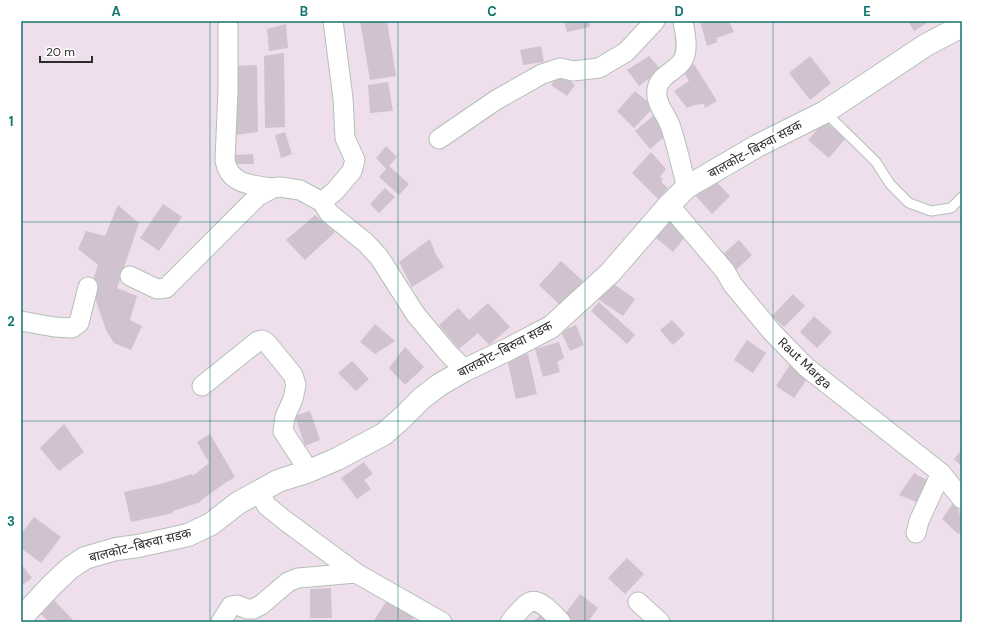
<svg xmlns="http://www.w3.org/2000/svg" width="983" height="643" font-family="'DM Sans','Noto Sans Devanagari',sans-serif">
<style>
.building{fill:#d1c2cf}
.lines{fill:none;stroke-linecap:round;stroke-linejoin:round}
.service-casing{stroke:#b2c1b7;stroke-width:11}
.minor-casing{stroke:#b2c1b7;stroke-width:21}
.secondary-casing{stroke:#b2c1b7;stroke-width:24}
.service{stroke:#fff;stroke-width:9}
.minor{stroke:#fff;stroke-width:19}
.secondary{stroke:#fff;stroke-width:22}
.grid{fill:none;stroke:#0f766e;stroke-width:1;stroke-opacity:0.55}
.labels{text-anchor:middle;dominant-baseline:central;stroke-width:4;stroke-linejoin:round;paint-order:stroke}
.street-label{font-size:13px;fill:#2c2c2c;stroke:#fff}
.neatline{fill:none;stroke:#0f766e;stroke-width:1.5}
.grid-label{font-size:13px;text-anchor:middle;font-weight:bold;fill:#0f766e}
</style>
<rect width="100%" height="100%" fill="#efdeec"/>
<g class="building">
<polygon points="360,21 387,21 396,76 370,80"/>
<polygon points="564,21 589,21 590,27 567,32"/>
<polygon points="700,21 729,21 734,32 716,38 717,42 707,46"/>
<polygon points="908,21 930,21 914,31"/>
<polygon points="286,24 288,48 269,51 267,29"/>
<polygon points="541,46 544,62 523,65 520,50"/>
<polygon points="284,53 285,127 265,128 264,56"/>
<polygon points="649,56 661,70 639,86 627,70"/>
<polygon points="810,56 831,83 810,100 789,73"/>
<polygon points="694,64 717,101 705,108 704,104 694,105 687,108 674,91 689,81 683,71"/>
<polygon points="257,65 258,132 235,135 234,66"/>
<polygon points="559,73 575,85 567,96 551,85"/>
<polygon points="388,82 393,111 370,113 368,85"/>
<polygon points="635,91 654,107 634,128 617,111"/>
<polygon points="654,115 669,133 650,149 635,131"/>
<polygon points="825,121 845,139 829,158 808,140"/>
<polygon points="285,132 292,154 281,158 275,135"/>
<polygon points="386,146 397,157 389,166 409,184 399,195 379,177 386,169 376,158"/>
<polygon points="651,152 666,169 660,177 663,179 661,182 668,188 658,199 632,173"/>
<polygon points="253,154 254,164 235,164 235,155"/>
<polygon points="712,177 730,196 712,214 694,194"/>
<polygon points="385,188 395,197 379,213 370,204"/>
<polygon points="163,204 182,217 159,251 140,238"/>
<polygon points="118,205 139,223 117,288 137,296 130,320 142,326 131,350 114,343 106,330 91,286 98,265 78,249 86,231 105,236"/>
<polygon points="315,215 335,232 305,260 286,240"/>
<polygon points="671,219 689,232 673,252 656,238"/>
<polygon points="430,239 435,253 444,267 412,287 399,262"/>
<polygon points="739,240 752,255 736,270 722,255"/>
<polygon points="561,261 583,281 561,306 539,285"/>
<polygon points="611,282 635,299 623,316 599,300"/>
<polygon points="793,294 805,306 784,327 772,316"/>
<polygon points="599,302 635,335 627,344 591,311"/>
<polygon points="488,303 510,327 489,345 478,333 459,349 439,325 458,308 469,320"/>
<polygon points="814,316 832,332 817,348 800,332"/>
<polygon points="672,320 685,334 673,345 660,330"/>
<polygon points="375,324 395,341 375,354 360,342"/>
<polygon points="576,325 584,345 570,351 561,332"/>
<polygon points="747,340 766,353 753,373 734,360"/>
<polygon points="559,342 564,358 557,362 560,372 543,377 535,349"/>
<polygon points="405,347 424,367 405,385 389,368"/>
<polygon points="528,354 537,394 516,399 507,359"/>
<polygon points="352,361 369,379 356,391 338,373"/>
<polygon points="791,363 809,376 794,398 776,386"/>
<polygon points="310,411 320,440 305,446 295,416"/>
<polygon points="64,424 84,452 59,471 40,448"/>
<polygon points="210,434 235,477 225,483 200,501 201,502 173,511 173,513 131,522 124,492 164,483 192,474 193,476 209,463 197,442"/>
<polygon points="962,450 962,467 954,459"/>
<polygon points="364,462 373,474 364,480 371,489 357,499 341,478"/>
<polygon points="914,473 927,480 919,503 899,495"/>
<polygon points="954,502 958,509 962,521 962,531 958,534 942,519"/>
<polygon points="34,517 61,537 41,563 21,548 21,534"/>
<polygon points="627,558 644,574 625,594 608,578"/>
<polygon points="21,564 32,578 21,586"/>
<polygon points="331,588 332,618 310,618 310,589"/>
<polygon points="580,594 598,608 588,622 575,622 565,614"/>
<polygon points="51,597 74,621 73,622 49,622 38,611"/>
<polygon points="388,599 415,616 411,622 373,622"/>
<polygon points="544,610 557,622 534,622"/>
</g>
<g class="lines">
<defs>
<polyline id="service" points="825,112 876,162 890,184 909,203 931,211 951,208 962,197"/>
<g id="minor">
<path d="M683 21C685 33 689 49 683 60 676 72 660 74 657 89 655 103 665 113 670 125 677 145 681 167 687 187"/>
<path d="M228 25V90L225 160C229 185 252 185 273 188"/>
<polyline points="439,139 496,100 542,74 560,68 573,71 599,68 626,52 655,21"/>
<polyline points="322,202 335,191 352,171 355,160 345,138 343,98 333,21"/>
<polyline points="669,205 725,271 733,285 772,332 806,367 941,473 962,499"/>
<polyline points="130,276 157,289 166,288 258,196 273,188 280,187 300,190 322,202 329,213 366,243 379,257 416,315 448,353 465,370"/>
<polyline points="21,321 54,327 72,328 79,323 88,287"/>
<polyline points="202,386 258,341 262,340 267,343 293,375 296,385 293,399 285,417 283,431 309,471"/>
<polyline points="258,491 267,506 287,522 356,573 442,622"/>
<polyline points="916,533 919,521 941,473"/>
<polyline points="638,602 660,622"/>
<polyline points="221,622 231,606 237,605 247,609 253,609 261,605 288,582 298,578 356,573"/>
<path d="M510 622C515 616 521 608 528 603 539 596 554 615 561 622"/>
</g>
<polyline id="secondary" points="21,618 52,585 70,568 85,558 116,549 138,546 188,535 211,524 238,503 278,481 309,471 337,459 384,434 402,418 422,398 439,385 465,370 509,349 551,327 610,273 669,205 687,187 757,146 825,112 926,45 962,26"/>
</defs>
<use href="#service" class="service-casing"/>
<use href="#minor" class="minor-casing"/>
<use href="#secondary" class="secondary-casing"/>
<use href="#service" class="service"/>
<use href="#minor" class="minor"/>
<use href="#secondary" class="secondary"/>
</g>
<path class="grid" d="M210 21V622M398 21V622M585 21V622M773 21V622M21 222H962M21 421H962"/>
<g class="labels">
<g class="street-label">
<text transform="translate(755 149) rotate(-29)">बालकोट-बिरुवा सडक</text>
<text transform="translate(505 349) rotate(-28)">बालकोट-बिरुवा सडक</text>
<text transform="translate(805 363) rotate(43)">Raut Marga</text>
<text transform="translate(140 545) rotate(-14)">बालकोट-बिरुवा सडक</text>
</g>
</g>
<rect width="983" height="643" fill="none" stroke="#ffffff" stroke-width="44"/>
<path d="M40 56v6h52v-6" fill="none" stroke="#2c2c2c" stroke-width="2"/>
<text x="46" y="56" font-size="12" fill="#2c2c2c" stroke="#ffffff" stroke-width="3" paint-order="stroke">20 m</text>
<rect x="22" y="22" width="939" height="599" class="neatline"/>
<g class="grid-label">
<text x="116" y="16">A</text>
<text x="304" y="16">B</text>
<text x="492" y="16">C</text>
<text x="679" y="16">D</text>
<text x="867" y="16">E</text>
<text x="11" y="126">1</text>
<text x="11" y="326">2</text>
<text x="11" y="526">3</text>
</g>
</svg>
